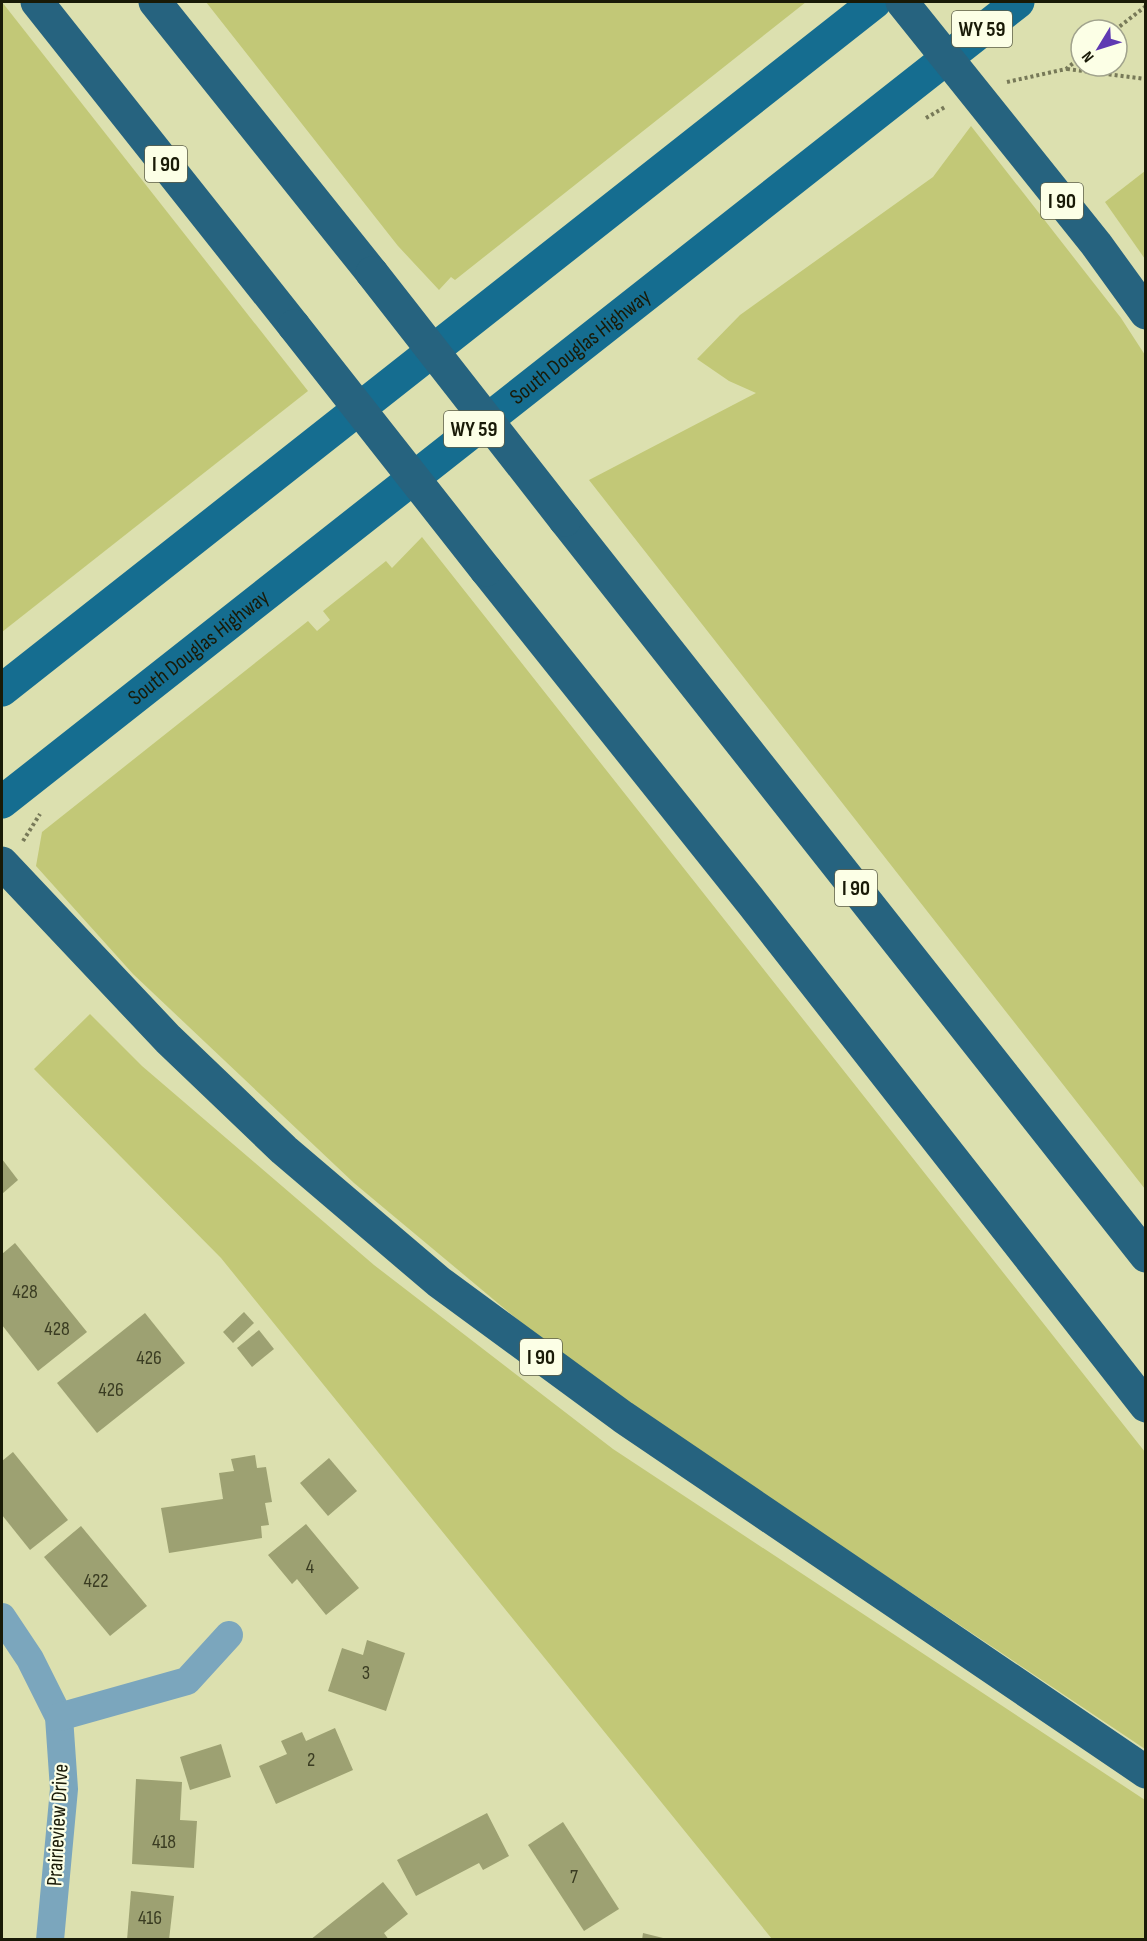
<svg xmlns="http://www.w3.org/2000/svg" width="1147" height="1941" font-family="'Sofia Sans Condensed',sans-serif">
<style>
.green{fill:#c2c877}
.building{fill:#9da172}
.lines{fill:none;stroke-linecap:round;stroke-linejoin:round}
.path{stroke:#777958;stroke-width:4;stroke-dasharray:3 3;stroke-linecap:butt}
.minor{stroke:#7ba6bd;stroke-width:28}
.trunk{stroke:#156d90;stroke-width:33}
.motorway{stroke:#26637f;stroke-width:33}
.motorway-bridge{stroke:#26637f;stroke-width:33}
.labels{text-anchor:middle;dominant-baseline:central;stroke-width:4.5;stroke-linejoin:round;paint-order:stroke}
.number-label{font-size:20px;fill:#3a3c22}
.shield{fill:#fcffe6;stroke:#5d5f4a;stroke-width:1.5}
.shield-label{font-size:21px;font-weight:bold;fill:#191a07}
.street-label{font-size:22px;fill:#191a07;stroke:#fcffe6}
</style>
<rect width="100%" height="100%" fill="#dce0af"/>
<g class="green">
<polygon points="2,2 308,391 2,632"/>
<polygon points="206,2 806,2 455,280 451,277 439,290 398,246"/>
<polygon points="971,126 1121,318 1145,355 1145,1189 589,480 756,393 729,381 697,359 740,315 933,177"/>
<polygon points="1145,171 1145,259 1105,202"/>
<polygon points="422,537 1145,1452 1145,1749 578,1370 354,1183 133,974 36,866 42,832 308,621 317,631 330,620 323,611 386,561 392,568"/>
<polygon points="90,1014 142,1066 374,1265 613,1449 1145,1800 1145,1939 772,1939 221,1258 34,1069"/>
</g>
<g class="building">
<polygon points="2,1159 18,1180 2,1194"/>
<polygon points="15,1243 87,1332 38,1371 2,1325 2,1254"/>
<polygon points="244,1312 254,1323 233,1343 223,1332"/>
<polygon points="145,1313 185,1363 97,1433 57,1383"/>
<polygon points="259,1330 274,1349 252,1367 237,1348"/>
<polygon points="13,1452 68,1520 30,1550 2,1515 2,1461"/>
<polygon points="255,1455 257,1468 266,1467 272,1502 265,1503 269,1525 261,1526 262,1538 169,1553 161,1508 223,1499 219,1473 234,1471 231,1459"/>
<polygon points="329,1458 357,1491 328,1516 300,1483"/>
<polygon points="306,1524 359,1588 326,1615 297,1579 292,1584 268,1555"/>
<polygon points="81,1526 147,1606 110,1636 44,1557"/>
<polygon points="367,1640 405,1653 386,1711 328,1691 342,1648 363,1655"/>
<polygon points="335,1728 353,1770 276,1804 259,1766 287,1754 281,1741 302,1732 306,1741"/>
<polygon points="221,1744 231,1777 190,1790 180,1757"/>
<polygon points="136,1779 182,1782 180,1820 197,1821 194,1868 132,1864"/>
<polygon points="487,1813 509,1856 483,1870 479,1863 416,1896 397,1860"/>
<polygon points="563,1822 619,1909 584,1931 528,1845"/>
<polygon points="383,1882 408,1914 384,1933 389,1940 310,1940"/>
<polygon points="131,1891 174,1896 169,1940 127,1940"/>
<polygon points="643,1933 667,1939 667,1940 642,1940"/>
</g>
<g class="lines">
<g class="path">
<polyline points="1115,30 1146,6"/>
<polyline points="1067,69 1146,79"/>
<polyline points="1007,82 1066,69 1081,57"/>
<polyline points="926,118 945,107"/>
<polyline points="23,841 40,814"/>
</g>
<g class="minor">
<polyline points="2,1617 30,1659 59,1717 64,1789 50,1940"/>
<polyline points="59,1717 187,1681 229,1635"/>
</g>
<g class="trunk">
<polyline points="2,690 875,2"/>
<path id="s1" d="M2 802 1018 2"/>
</g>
<g class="motorway">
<polyline points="37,2 294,326"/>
<polyline points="155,2 372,273"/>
<polyline points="902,2 1096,244 1146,313"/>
<polyline points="565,520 1146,1256"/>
<polyline points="486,570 752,903 1146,1406"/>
<polyline points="2,863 168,1039 284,1150 439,1282 623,1417 1146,1772"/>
</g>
<g class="motorway-bridge">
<polyline points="372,273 565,520"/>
<polyline points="294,326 486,570"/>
</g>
</g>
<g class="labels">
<g class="number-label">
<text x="25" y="1292">428</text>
<text x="57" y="1329">428</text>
<text x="149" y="1358">426</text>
<text x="111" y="1390">426</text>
<text x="310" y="1567">4</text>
<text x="96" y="1581">422</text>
<text x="366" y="1673">3</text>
<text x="311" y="1760">2</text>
<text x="164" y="1842">418</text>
<text x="574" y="1877">7</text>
<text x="150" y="1918">416</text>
</g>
<g class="shield">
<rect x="952" y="11" width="60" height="36" rx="4.5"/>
<rect x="145" y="146" width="42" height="36" rx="4.5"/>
<rect x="1041" y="183" width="42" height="36" rx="4.5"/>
<rect x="444" y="411" width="60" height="36" rx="4.5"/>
<rect x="835" y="870" width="42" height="36" rx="4.5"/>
<rect x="520" y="1339" width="42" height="36" rx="4.5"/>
</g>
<g class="shield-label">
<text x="982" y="29">WY 59</text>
<text x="166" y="164">I 90</text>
<text x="1062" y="201">I 90</text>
<text x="474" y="429">WY 59</text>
<text x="856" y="888">I 90</text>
<text x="541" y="1357">I 90</text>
</g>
<g class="street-label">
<text stroke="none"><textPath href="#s1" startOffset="736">South Douglas Highway</textPath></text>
<text stroke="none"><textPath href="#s1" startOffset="250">South Douglas Highway</textPath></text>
<text transform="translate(58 1825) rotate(-87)">Prairieview Drive</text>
</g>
</g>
<rect width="1147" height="1941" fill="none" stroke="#191a07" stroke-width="6"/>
<g transform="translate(1099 48) rotate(232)"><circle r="28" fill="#fcffe6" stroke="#a1a38d" stroke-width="1.5"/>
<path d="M0-4.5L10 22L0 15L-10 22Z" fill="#5f3ab2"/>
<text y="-9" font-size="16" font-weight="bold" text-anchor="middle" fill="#191a07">N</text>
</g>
</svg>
